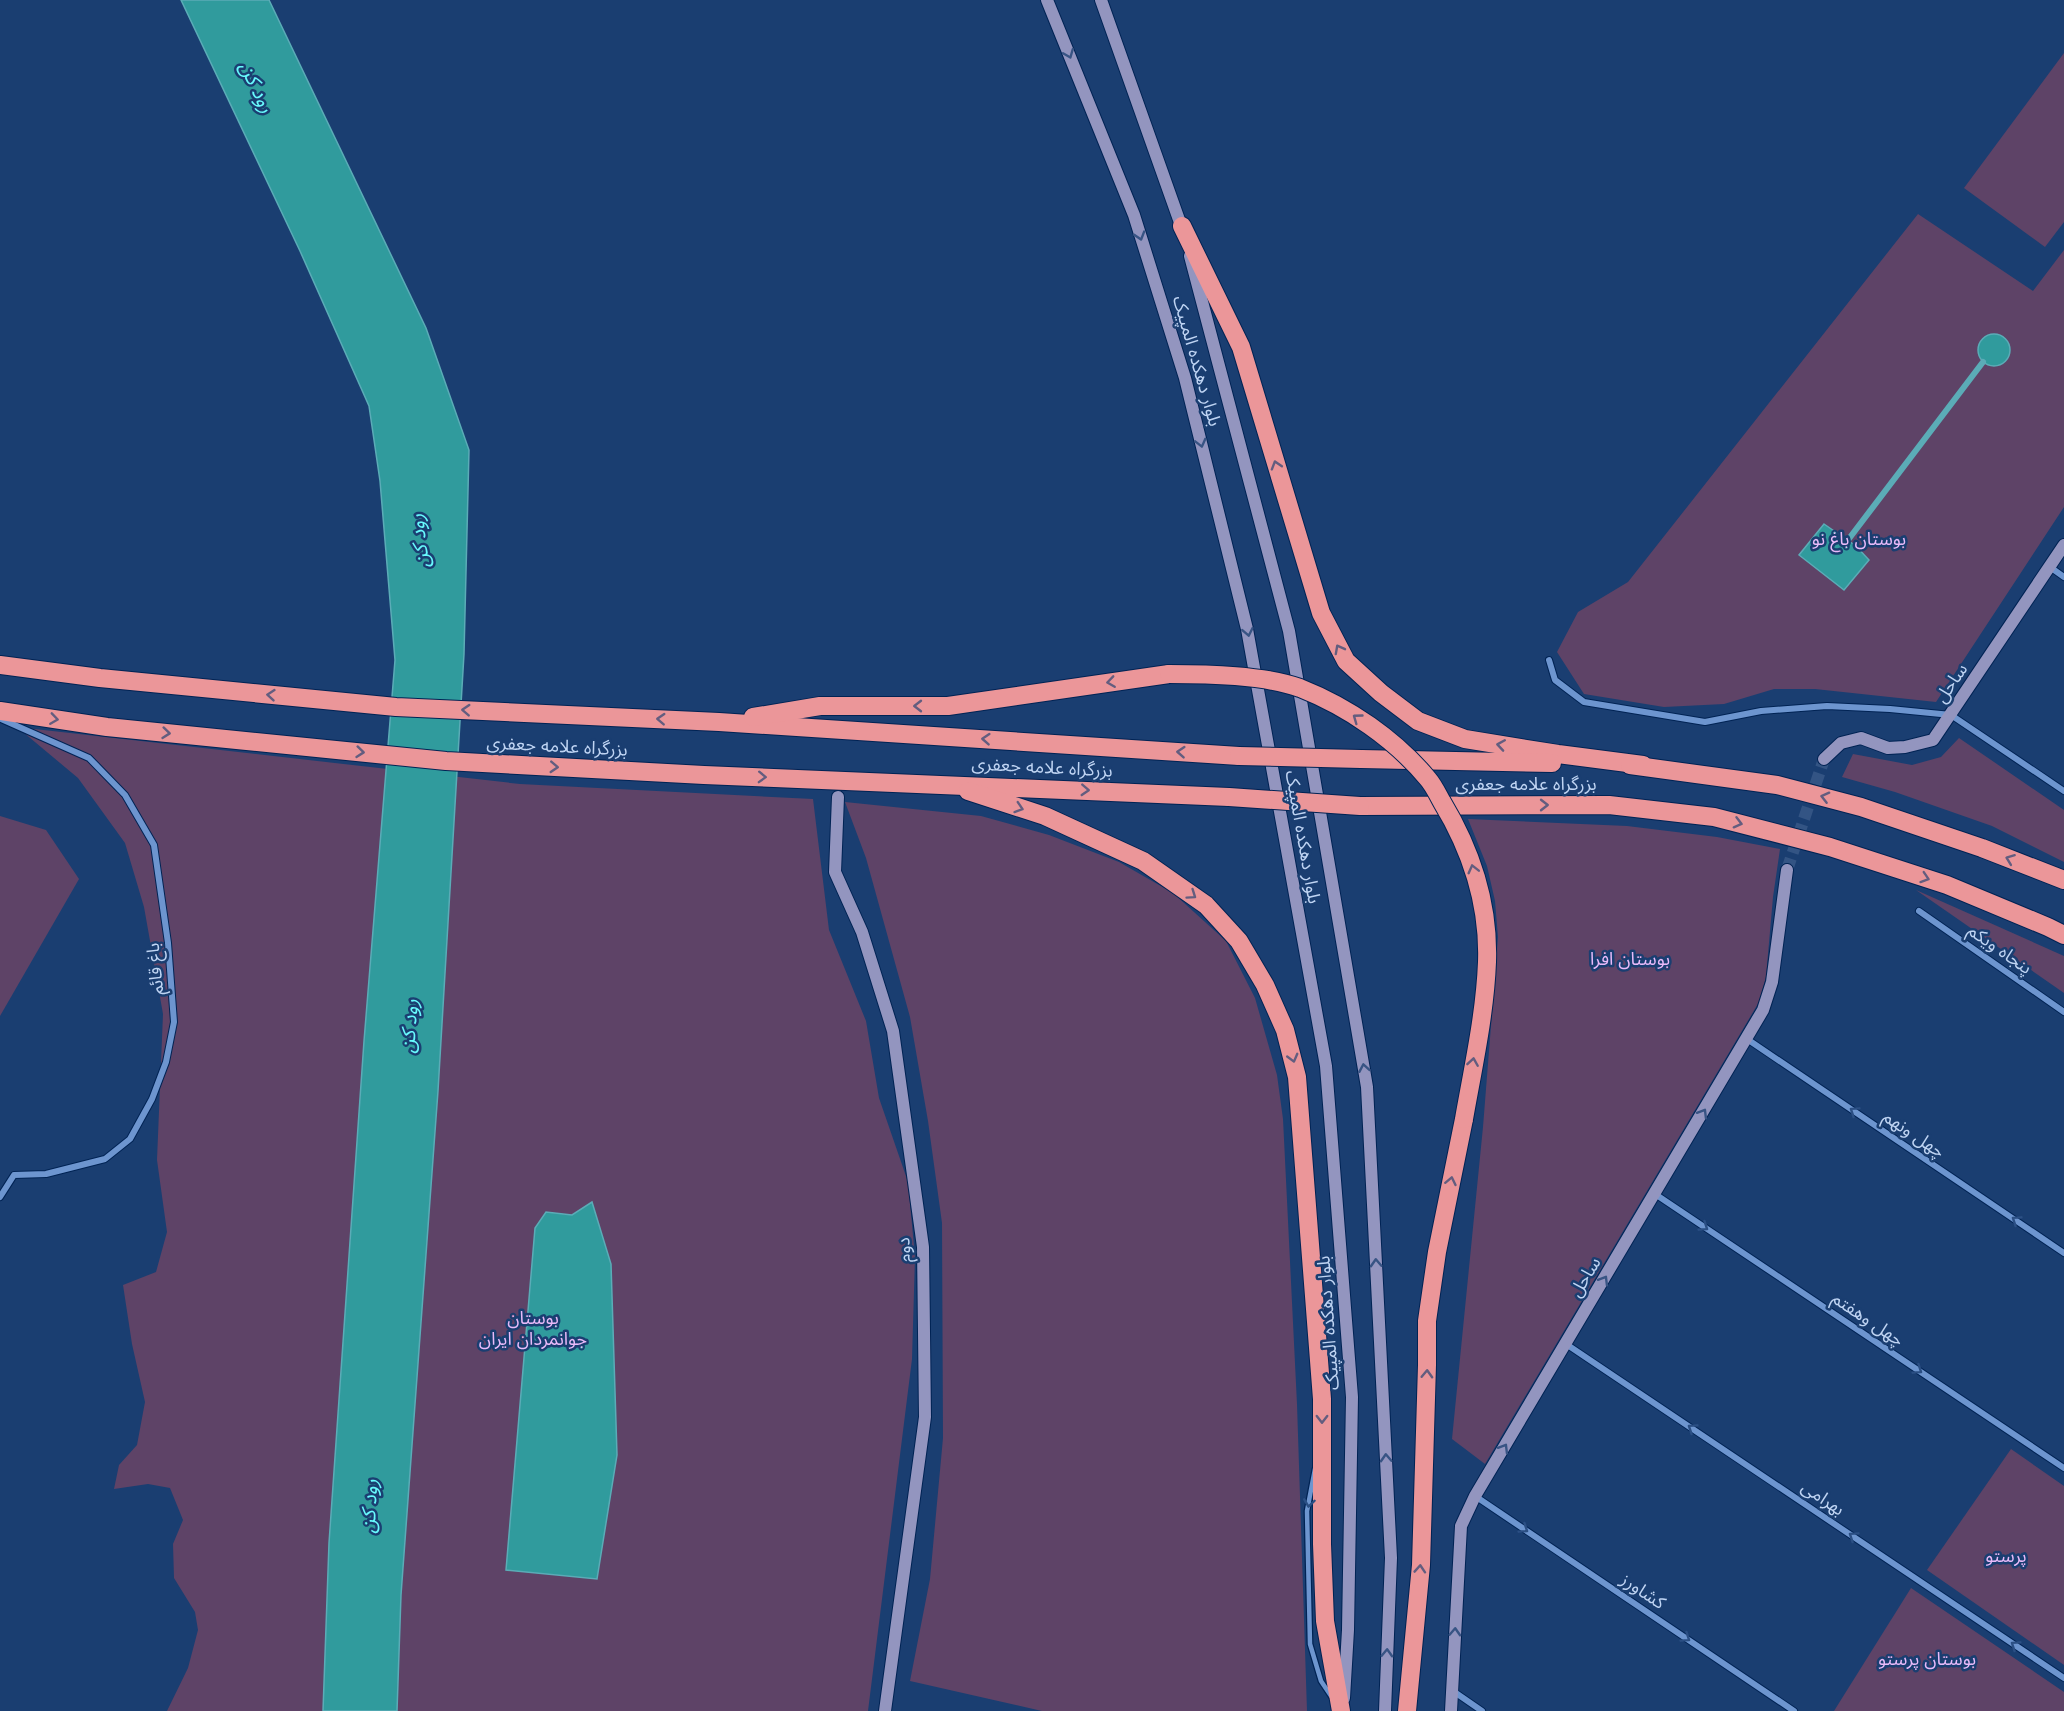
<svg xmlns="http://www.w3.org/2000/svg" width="2064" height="1711" font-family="Arial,'Noto Sans Arabic',sans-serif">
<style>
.green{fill:#5e4367}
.water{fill:#309b9d;stroke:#5bacb7;stroke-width:1.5}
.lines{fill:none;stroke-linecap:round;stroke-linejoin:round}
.stream{stroke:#5bacb7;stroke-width:6}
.secondary-tunnel{stroke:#335484;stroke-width:12;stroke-dasharray:12 6;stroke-linecap:butt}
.lane-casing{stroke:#002354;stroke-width:7}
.street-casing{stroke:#002354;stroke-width:8}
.secondary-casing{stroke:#002354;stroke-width:14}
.highway-casing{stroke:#002354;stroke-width:20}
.lane{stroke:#6d95cf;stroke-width:4.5}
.street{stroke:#6d95cf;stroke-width:6}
.secondary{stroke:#9395bf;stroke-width:12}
.highway{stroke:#eb9699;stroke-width:18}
.highway-bridge-casing{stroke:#002354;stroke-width:20;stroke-linecap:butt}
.highway-bridge{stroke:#eb9699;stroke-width:18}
.oneway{stroke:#385484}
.oneway2{stroke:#635d7f}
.oneway3{stroke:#2b4f84}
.labels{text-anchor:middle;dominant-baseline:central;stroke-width:5;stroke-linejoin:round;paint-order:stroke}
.street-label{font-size:18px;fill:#bfd4f3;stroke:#1a3e71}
.park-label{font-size:18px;fill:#e9baf9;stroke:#1a3e71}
.water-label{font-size:20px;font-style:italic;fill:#68fafd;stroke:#1a3e71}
</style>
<rect width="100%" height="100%" fill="#1a3e71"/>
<g class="green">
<polygon points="2064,53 2064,222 2045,247 1964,188"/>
<polygon points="1918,214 2033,291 2064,250 2064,507 1936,702 1815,689 1774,689 1724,704 1664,707 1584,694 1557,652 1578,612 1628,582"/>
<polygon points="17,727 520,784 813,799 829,930 866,1021 879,1098 908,1182 915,1257 912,1359 868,1711 167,1711 188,1668 198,1630 195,1612 174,1578 173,1544 183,1520 170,1488 148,1484 114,1489 119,1465 137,1445 145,1402 132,1344 123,1285 156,1272 167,1232 157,1160 163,1014 144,907 125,843 78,778"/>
<polygon points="1959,738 2064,810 2064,862 1992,826 1895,792 1842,777 1853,754 1912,765 1941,757"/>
<polygon points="845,802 981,816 1049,835 1119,862 1173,893 1226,941 1255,998 1277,1075 1283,1119 1297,1404 1307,1711 1042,1711 910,1681 930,1579 943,1438 942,1223 928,1121 910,1017 866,858"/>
<polygon points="0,816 46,830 79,879 0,1016"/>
<polygon points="1468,819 1627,826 1717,837 1780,849 1773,897 1766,977 1759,1002 1485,1464 1452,1439 1483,1127 1498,937 1495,901 1487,866"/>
<polygon points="1916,890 2064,956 2064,993"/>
<polygon points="2011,1449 2064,1486 2064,1665 1927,1570"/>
<polygon points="1911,1588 2064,1692 2064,1711 1834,1711"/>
</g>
<g class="water">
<polygon points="181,0 269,0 426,328 469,450 464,654 438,1091 401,1595 397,1711 323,1711 329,1543 364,1041 395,660 380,481 369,406 300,251"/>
<circle cx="1994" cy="350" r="16"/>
<polygon points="1824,524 1856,546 1869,560 1844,590 1799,555"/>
<polygon points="592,1202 611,1264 617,1455 597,1579 506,1570 535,1228 546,1212 572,1215"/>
</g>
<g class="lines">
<polyline class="stream" points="1848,540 1983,362"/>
<polyline class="secondary-tunnel" points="1787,870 1824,759"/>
<defs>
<polyline id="lane" points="1315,1469 1307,1511 1310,1644 1321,1681 1331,1696"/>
<g id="street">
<polyline points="2050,567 2064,577"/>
<polyline points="1549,660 1555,680 1584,702 1705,722 1761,711 1827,706 1890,709 1951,715 2064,791"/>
<polyline points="1919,911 2064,1012"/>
<polyline points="1747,1039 2064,1253"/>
<polyline points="1655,1194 2064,1468"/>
<polyline points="0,1197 14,1175 46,1174 105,1159 130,1139 152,1099 166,1062 174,1022 168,943 154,845 125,795 89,758 1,719"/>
<polyline points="1566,1344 2064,1678"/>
<polyline points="1475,1496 1794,1711"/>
<polyline points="1453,1691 1482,1711"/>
</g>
<g id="secondary">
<polyline points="1047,0 1134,215 1185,378 1247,629 1326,1066 1352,1397 1348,1630 1344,1698"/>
<polyline points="1101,0 1183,231"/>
<polyline points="1190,256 1289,631 1367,1087 1391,1558 1385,1711"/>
<polyline points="1824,759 1841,743 1861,738 1888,748 1905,747 1933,740 2064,545"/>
<polyline points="838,797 835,872 862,932 893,1031 923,1247 925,1417 885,1711"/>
<polyline points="1451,1711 1461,1526 1475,1496 1763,1010 1772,982 1787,870"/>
</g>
<g id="highway">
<polyline points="1182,226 1241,347 1321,613 1346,661 1381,693 1418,721 1465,739 1558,754 1643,765"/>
<polyline points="0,665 100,678 396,707 719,722 1239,756"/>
<polyline points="0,711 107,727 446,761 704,775 1229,797"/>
<polyline points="753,717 820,706 948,706 1169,674"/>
<polyline points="1361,759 1552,763"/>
<polyline points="1630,765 1777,785 1861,807 1982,848 2064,880"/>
<polyline points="968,791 1045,816 1143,861 1206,905 1239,941 1265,985 1285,1030 1297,1077 1322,1399 1322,1544 1325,1621 1341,1711"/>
<polyline points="1360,806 1609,805 1714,817 1830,847 1947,885 2048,927 2064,935"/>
<polyline points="1407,1711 1421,1565 1427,1365 1427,1321 1437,1252 1464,1119"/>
</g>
</defs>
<use href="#lane" class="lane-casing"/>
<use href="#street" class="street-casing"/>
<use href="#secondary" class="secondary-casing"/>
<use href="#highway" class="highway-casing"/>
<use href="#lane" class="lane"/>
<use href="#street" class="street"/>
<use href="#secondary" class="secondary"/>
<use href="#highway" class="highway"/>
<defs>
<g id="highway-bridge">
<path d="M1169 674C1208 674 1264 675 1300 688 1348 707 1395 739 1428 779 1434 786 1438 795 1442 802 1471 850 1489 905 1487 962 1485 1014 1473 1068 1464 1119"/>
<polyline points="1239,756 1361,759"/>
<polyline points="1229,797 1360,806"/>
</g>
</defs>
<use href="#highway-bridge" class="highway-bridge-casing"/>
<use href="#highway-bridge" class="highway-bridge"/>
</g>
<defs><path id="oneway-chevron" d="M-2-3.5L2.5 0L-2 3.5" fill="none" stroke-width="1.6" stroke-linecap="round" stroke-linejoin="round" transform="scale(1.5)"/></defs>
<g class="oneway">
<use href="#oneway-chevron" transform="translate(1069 54) rotate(68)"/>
<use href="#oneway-chevron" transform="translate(1140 236) rotate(73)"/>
<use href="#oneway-chevron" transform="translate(1201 443) rotate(76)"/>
<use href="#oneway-chevron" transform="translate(1248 632) rotate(79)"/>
<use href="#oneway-chevron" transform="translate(1364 1068) rotate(-100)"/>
<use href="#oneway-chevron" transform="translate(1703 1113) rotate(-59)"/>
<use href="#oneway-chevron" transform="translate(1376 1263) rotate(-93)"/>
<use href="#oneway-chevron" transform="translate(1604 1280) rotate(-59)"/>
<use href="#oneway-chevron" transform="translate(1504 1448) rotate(-59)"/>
<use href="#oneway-chevron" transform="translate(1386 1458) rotate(-93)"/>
<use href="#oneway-chevron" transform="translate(1455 1632) rotate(-87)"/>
<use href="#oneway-chevron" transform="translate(1387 1653) rotate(-88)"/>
</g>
<g class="oneway2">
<use href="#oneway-chevron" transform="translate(1276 465) rotate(-107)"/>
<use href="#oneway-chevron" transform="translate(1339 649) rotate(-118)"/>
<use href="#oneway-chevron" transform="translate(1111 682) rotate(172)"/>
<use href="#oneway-chevron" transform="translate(271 695) rotate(-175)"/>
<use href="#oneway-chevron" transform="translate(918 706) rotate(180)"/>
<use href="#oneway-chevron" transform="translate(466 710) rotate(-177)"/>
<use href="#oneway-chevron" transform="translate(1357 718) rotate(-144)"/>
<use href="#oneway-chevron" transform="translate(54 719) rotate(8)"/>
<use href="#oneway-chevron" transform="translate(661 719) rotate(-177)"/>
<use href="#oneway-chevron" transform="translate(166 733) rotate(6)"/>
<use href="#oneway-chevron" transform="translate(986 739) rotate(-176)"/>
<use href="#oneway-chevron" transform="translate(1501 745) rotate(-171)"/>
<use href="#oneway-chevron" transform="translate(360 752) rotate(6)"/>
<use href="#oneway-chevron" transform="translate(1181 752) rotate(-176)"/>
<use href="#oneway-chevron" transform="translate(554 767) rotate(3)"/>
<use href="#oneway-chevron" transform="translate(762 777) rotate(2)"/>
<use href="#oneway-chevron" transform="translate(1085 790) rotate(3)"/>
<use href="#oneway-chevron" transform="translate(1825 797) rotate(-166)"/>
<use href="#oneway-chevron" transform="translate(1544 805)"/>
<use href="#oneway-chevron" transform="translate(1019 808) rotate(18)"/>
<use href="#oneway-chevron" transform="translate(1738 823) rotate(15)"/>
<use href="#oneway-chevron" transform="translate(2010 859) rotate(-159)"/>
<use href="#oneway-chevron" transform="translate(1473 869) rotate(-104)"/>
<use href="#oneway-chevron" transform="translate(1925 878) rotate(18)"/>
<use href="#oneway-chevron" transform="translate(1192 895) rotate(35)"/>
<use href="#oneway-chevron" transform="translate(1293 1058) rotate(75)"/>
<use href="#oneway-chevron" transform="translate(1473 1062) rotate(-81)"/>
<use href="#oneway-chevron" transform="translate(1451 1181) rotate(-78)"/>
<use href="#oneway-chevron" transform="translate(1427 1374) rotate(-88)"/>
<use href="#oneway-chevron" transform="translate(1322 1419) rotate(90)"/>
<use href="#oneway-chevron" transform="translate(1420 1569) rotate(-86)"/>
</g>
<g class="oneway3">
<use href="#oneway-chevron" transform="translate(1854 1111) rotate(-146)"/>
<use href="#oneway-chevron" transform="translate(2016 1220) rotate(-146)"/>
<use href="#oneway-chevron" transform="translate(1704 1227) rotate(34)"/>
<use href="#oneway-chevron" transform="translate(1918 1370) rotate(34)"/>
<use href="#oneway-chevron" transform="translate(1692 1428) rotate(-146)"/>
<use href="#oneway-chevron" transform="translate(1309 1503) rotate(98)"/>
<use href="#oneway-chevron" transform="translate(1524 1529) rotate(34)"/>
<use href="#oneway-chevron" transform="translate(1853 1536) rotate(-146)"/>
<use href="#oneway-chevron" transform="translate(1686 1638) rotate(34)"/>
<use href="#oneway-chevron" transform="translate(2015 1645) rotate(-146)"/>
</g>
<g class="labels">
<g class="street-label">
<text transform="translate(1197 361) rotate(74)">بلوار دهکده المپیک</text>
<text transform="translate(1951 683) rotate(-56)">ساحل</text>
<text transform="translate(557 746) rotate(3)">بزرگراه علامه جعفری</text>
<text transform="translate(1042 767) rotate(3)">بزرگراه علامه جعفری</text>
<text x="1526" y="784">بزرگراه علامه جعفری</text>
<text transform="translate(1303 837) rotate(80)">بلوار دهکده المپیک</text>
<text transform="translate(2000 949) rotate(35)">پنجاه ویکم</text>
<text transform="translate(155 969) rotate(-95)">باغ قائم</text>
<text transform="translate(1914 1134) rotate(34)">چهل ونهم</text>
<text transform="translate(904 1250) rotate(-94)">دوم</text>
<text transform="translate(1585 1277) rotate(-59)">ساحل</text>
<text transform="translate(1868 1319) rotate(34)">چهل وهفتم</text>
<text transform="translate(1328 1323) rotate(-94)">بلوار دهکده المپیک</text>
<text transform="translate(1823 1498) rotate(34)">بهرامی</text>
<text transform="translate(1643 1591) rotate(34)">کشاورز</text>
</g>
<g class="park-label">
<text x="1859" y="539">بوستان باغ نو</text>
<text x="1630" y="959">بوستان افرا</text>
<text x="533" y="1318">بوستان<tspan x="533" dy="21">جوانمردان ایران</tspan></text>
<text x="2006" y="1556">پرستو</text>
<text x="1927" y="1659">بوستان پرستو</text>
</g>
<g class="water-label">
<text transform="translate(257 87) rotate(65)">رود کن</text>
<text transform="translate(419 541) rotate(-97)">رود کن</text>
<text transform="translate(409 1026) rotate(-86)">رود کن</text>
<text transform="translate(369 1506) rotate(-87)">رود کن</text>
</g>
</g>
</svg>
